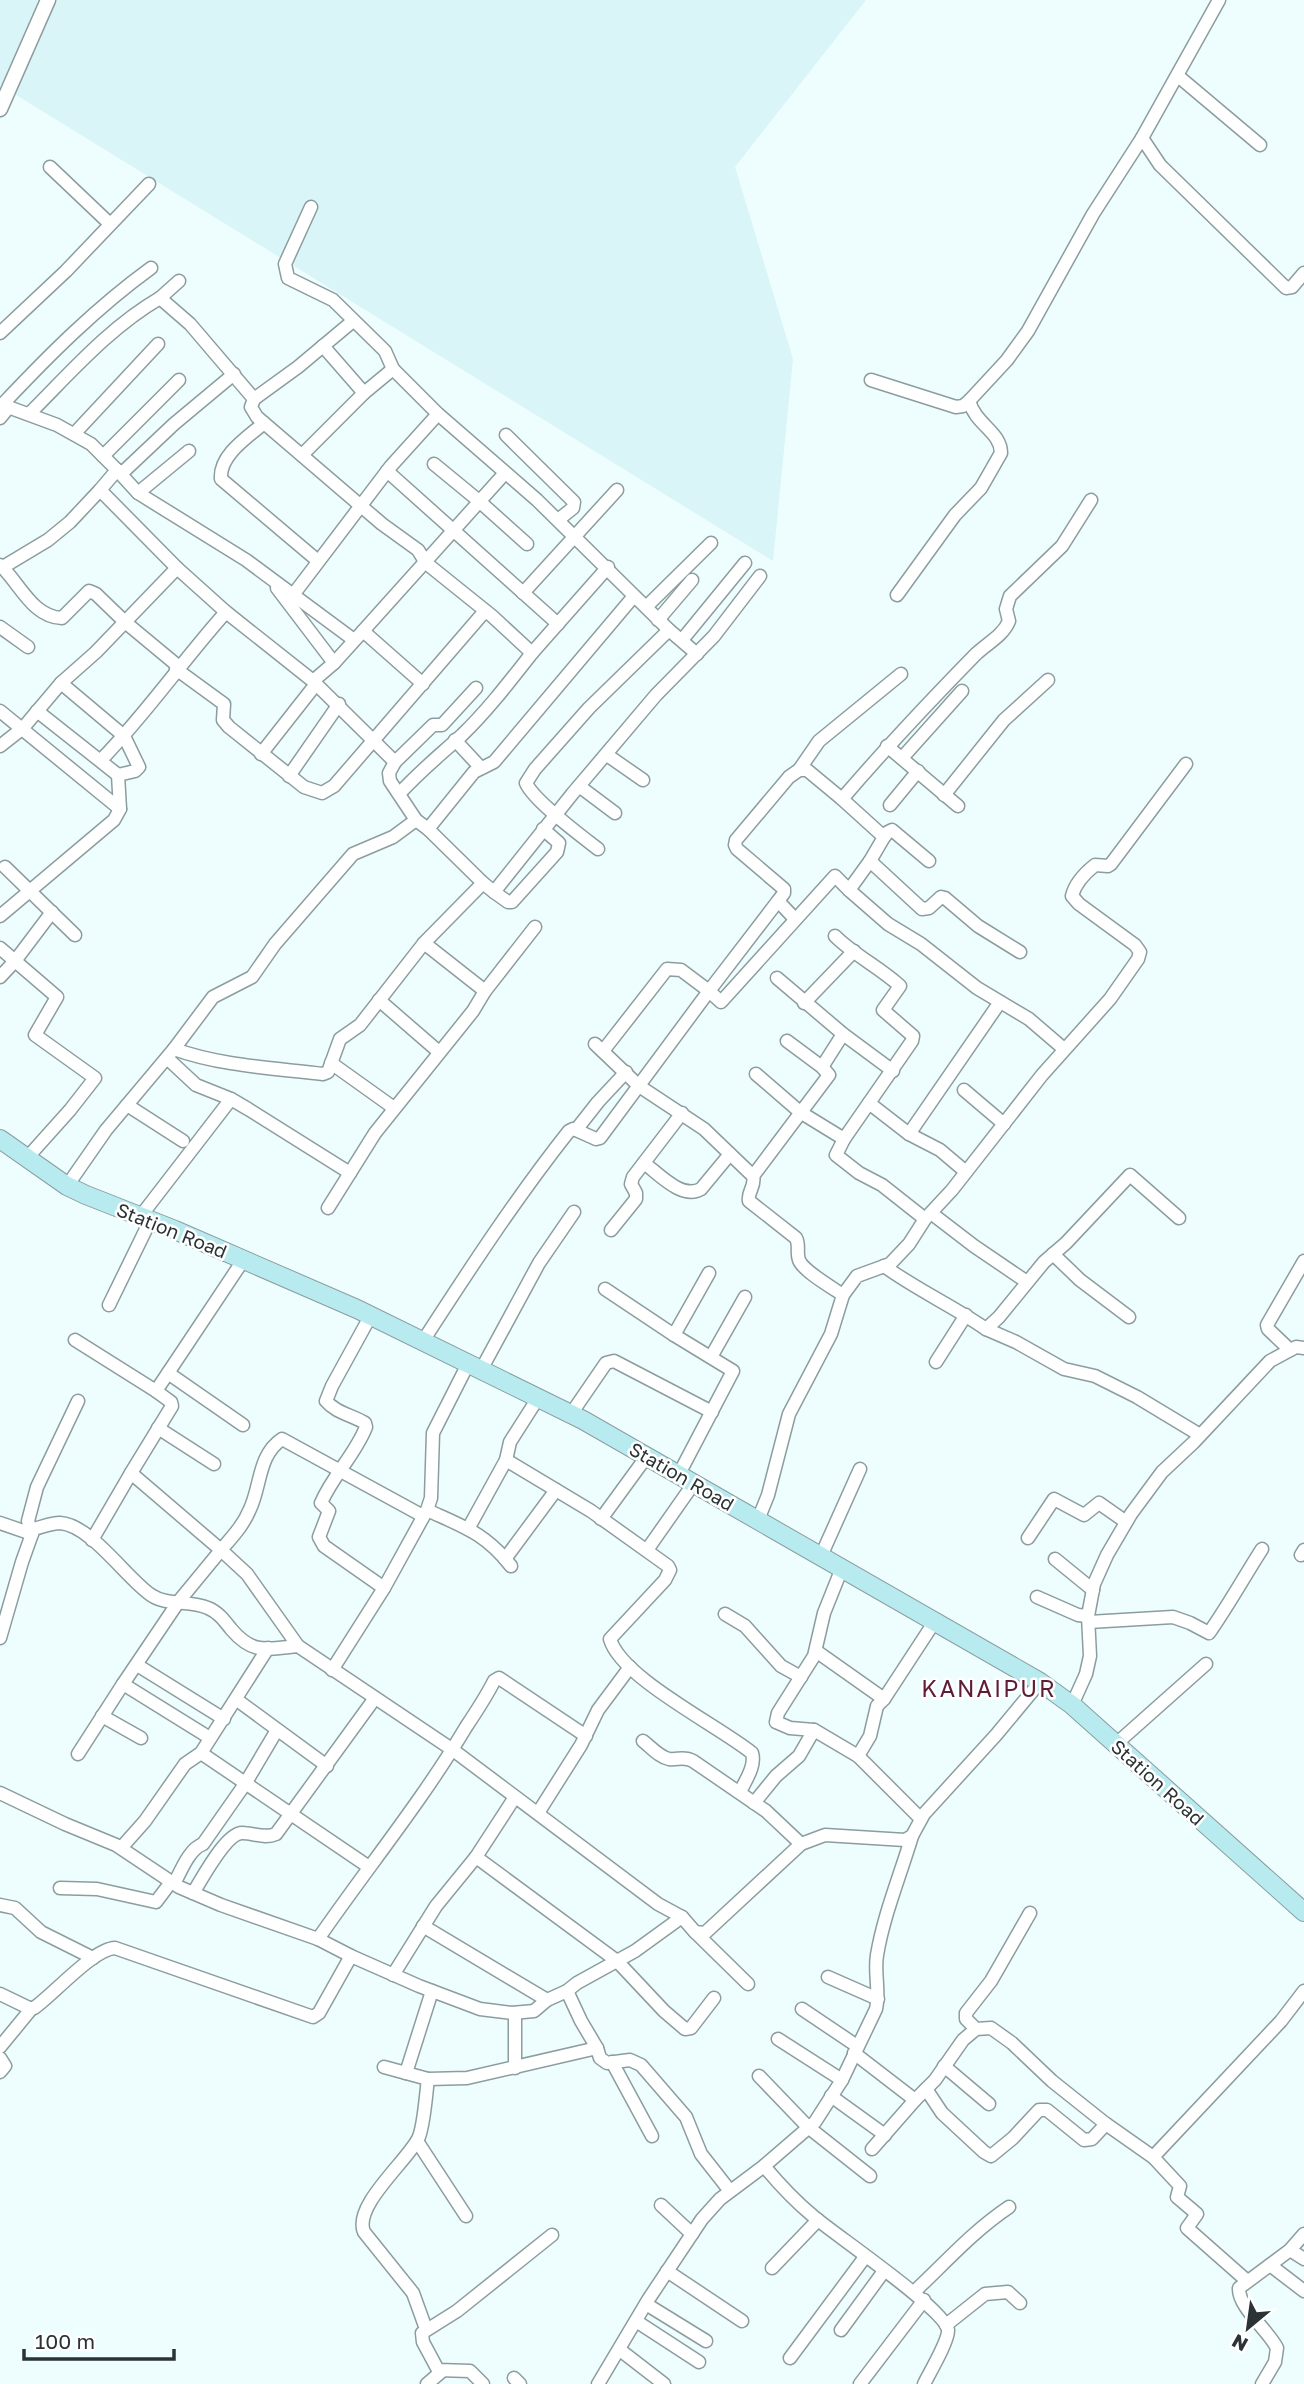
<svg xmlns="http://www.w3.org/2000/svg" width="1304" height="2384" font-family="'Golos Text',sans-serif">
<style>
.built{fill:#d9f5f7}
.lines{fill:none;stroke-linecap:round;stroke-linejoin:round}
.minor-casing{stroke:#8c9d9f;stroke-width:15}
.tertiary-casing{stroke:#8c9d9f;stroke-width:17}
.secondary-casing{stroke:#8c9d9f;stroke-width:20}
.minor{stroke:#fff;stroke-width:12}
.tertiary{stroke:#fff;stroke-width:14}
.secondary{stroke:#b8ebef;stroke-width:18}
.labels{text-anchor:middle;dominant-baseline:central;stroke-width:5;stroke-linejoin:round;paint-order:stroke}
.street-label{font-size:19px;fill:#2c3334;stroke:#fff}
.quarter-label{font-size:23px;letter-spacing:2px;fill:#5f1c35;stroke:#fff}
</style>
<rect width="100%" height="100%" fill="#eefdfe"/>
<polygon class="built" points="0,0 866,0 735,167 793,359 773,561 0,85"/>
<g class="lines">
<defs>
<g id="minor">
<polyline points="1178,76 1260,145"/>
<polyline points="1142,138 1219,0"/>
<polyline points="50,167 110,224"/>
<polyline points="311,207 285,264 288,278 333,300 385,351 393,369 438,414 537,500 669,630 697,654"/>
<polyline points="160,298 179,281"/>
<polyline points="0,333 66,271 149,184"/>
<polyline points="323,346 364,393"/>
<polyline points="871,380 956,407 963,406 969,401 1007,360 1028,331 1093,214 1142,138 1160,165 1286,288 1292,287 1304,273"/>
<polyline points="254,399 298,367 353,321"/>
<polyline points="0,404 57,425 91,444 117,470 100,490 177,568 226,612 313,681 395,762 389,773 390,781 416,820 428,829 474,772 494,762 634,596"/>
<path d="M2 405C49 355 96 308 151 268"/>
<path d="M30 413C71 372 110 327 160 298L190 324 254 399 251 407 257 417 382 524 418 550 426 563 492 616 532 653C510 681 488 710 462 735 439 756 420 771 399 794"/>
<polyline points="0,418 9,407"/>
<path d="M264 423C248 437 219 455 221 479L318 561"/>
<polyline points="74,434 158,344"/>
<polyline points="506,435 574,502 573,508 558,520"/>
<polyline points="302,455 364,393 393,369"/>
<polyline points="103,456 179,380"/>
<polyline points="434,464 479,501 527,544"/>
<polyline points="117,470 138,493 246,560 354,640"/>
<polyline points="387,471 558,624"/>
<polyline points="121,474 174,424 234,374"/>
<polyline points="138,493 189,451"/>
<path d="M0 565C19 582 32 617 62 618L89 591 96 594 125 622 178 666"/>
<polyline points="3,567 48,540 70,522 100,490"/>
<polyline points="277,588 334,663"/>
<polyline points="523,593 617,490"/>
<polyline points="293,595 391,466 438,414"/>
<path d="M897 595 955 515 981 488 1001 453C1001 432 976 425 969 401"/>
<polyline points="646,607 711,543"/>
<polyline points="658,620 692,580"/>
<polyline points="0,627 28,647"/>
<polyline points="363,631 423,684"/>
<polyline points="682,640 745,563"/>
<polyline points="532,653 608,567"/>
<polyline points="176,669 224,704 223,720 229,727 304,787 322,793 334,786 485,611"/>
<polyline points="313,681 334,663 363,631 505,473"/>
<polyline points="61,683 124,736 139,767 135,771 118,775"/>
<polyline points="0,711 120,809"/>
<polyline points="455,740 481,768"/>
<polyline points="0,746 23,728 61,683 96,652 177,568"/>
<polyline points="887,746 958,806"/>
<polyline points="261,754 316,684"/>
<polyline points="607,755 643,780"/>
<polyline points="902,758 962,691"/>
<path d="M101 760C146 714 183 660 226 612"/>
<polyline points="395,762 433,725 442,725 476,688"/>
<polyline points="799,770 819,741 901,674"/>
<polyline points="289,776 339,704"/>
<polyline points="579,786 615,813"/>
<polyline points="944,795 1004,720 1048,680"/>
<polyline points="890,805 918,771"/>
<polyline points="428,829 483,883"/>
<polyline points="884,837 888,832 892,830 929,861"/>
<path d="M598 849C580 835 534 801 526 783L535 769 589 708 669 630"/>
<polyline points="870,861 922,909 929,908 941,897 945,898 978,926 1020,952"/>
<polyline points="5,867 75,935"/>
<polyline points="849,890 888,924 921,944 977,988 1029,1019 1064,1049"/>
<polyline points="494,892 508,902 512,902 557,852 559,843 543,829"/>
<polyline points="0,916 114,820 120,809 118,775 37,711"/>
<polyline points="795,919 778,901 784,893 784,889 737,849 735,845 736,840 789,777 799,770 807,770 842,799"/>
<path d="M835 936C854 955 879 967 900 986L883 1010 913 1036 912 1041 844 1139 836 1155 859 1173 882 1185 925 1219 909 1244 890 1264 857 1276 843 1295"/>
<polyline points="0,948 57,997 35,1035 95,1078 70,1110 27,1158"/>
<polyline points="0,977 15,961 52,912"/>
<polyline points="777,978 843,1034 893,1071"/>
<polyline points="485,991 535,927"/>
<polyline points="379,1000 439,1052"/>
<polyline points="804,1003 854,951"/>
<path d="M595 1044 639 1086 704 1129 753 1176C756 1186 747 1192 749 1201L796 1238C800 1246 796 1252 799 1260 803 1271 833 1288 843 1295L831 1334 789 1414 768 1495 758 1520"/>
<polyline points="174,1049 213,997 252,977 275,944 353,854 393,837 416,820"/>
<polyline points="603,1051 667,969 681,970 709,991 778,901"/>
<polyline points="167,1058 196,1085 231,1099 248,1109 350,1173"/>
<polyline points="331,1063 394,1108"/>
<polyline points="822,1067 843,1034"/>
<polyline points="756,1074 800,1112 844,1139"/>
<polyline points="964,1090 1004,1124"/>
<polyline points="869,1103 909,1134 940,1150 966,1172"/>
<polyline points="127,1105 183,1141"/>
<path d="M576 1130 596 1139 600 1138 709 991 721 1002 835 876 849 890 870 861 884 837 842 799C884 750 929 702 975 655 986 644 1003 636 1009 621L1006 609 1010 596 1062 546 1091 500"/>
<polyline points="909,1134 1000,1002"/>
<path d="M644 1163C659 1174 682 1200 701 1189L730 1154"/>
<polyline points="753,1176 829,1075 822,1067 787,1041"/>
<path d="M67 1186 106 1130 174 1049C221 1066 274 1068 323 1074L328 1072 340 1039 360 1025 424 943 483 883 494 892 573 793 656 695 714 636 760 576"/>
<polyline points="328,1208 375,1133 473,1011 485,991 424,943"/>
<polyline points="931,1213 974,1246 1027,1282"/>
<polyline points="140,1217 231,1099"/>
<path d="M925 1219 952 1190 1042 1075 1110 999 1138 959 1140 952 1135 945 1079 904 1072 896C1075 883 1085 873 1095 865L1108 866 1111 864 1186 764"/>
<polyline points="611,1230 636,1199 636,1193 631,1184 633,1177 682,1113"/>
<polyline points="1053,1254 1080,1280 1129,1317"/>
<path d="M884 1266C917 1290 953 1306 986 1329L999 1317 1044 1262 1066 1243 1130 1175 1179 1218"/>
<polyline points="605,1289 674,1335"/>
<polyline points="109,1305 150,1221"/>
<path d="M371 1315 332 1386 326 1401C336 1413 352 1415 365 1423L366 1427C355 1455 333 1475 321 1503L329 1511 319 1537 324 1546 384 1588"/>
<polyline points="986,1329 1016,1342 1064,1369 1095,1376 1137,1397 1200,1435"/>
<polyline points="75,1340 156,1391 244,1259"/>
<path d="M423 1341C469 1270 516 1198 569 1131L573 1129 576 1130 598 1102 626 1072"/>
<polyline points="1290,1350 1268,1329 1267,1325 1304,1261"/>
<polyline points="711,1357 745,1297"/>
<polyline points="936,1362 966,1315"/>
<polyline points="481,1370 539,1263 574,1212"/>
<polyline points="168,1373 243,1425"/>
<polyline points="571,1414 606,1363 614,1361 712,1412"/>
<polyline points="158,1428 214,1464"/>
<path d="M506 1460 591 1511 668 1566 670 1570 665 1580 610 1639C621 1678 719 1726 752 1753 756 1766 745 1781 740 1792"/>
<polyline points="131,1473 172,1406 171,1402 156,1391"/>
<polyline points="679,1474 733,1371 674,1335 709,1273"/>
<path d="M427 1510C464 1527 485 1533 511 1566"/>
<polyline points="601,1519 647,1456"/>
<path d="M0 1523 32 1534 34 1529C42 1527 51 1523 60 1523 91 1525 126 1578 151 1595 167 1606 190 1600 208 1608 218 1612 224 1620 231 1629 253 1655 267 1649 298 1646L453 1750 658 1904 682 1917 695 1932 705 1933 801 1844 825 1835 905 1840 912 1836 924 1814 996 1735 1040 1682"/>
<polyline points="468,1529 506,1460 510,1442 538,1398"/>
<polyline points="1028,1538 1054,1499 1084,1515 1099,1503 1126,1522"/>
<polyline points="92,1540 131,1473 221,1550 179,1601 123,1684 210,1738"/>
<polyline points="647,1550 694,1483"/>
<polyline points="1301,1555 1304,1550"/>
<polyline points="821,1556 860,1469"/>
<polyline points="505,1559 556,1490"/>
<polyline points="1055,1559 1093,1590"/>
<polyline points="842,1568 824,1613 814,1656 778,1713 776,1722 790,1728 814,1730 858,1756 921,1819"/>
<polyline points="1037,1597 1078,1615 1088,1616"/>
<polyline points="725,1614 745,1626 781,1666 801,1677"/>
<path d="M1089 1622 1173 1617 1190 1623 1209 1633C1228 1606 1244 1577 1262 1549"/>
<polyline points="0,1638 22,1562 32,1534 28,1521 37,1487 78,1401"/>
<path d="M298 1646 247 1574 221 1550C232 1537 243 1526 250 1509 261 1486 258 1455 282 1439L423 1516"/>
<polyline points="816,1651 884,1699"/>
<polyline points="137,1665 224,1719"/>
<polyline points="332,1670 384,1588 427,1510 431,1498 433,1433 468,1364"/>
<polyline points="237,1700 327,1766"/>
<polyline points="1072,1705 1086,1674 1090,1656 1088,1616 1094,1584 1107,1555 1131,1514 1162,1472 1194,1442 1270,1361 1296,1347 1304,1348"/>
<polyline points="102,1716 141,1738"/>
<path d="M643 1741C651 1747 659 1757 669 1759 678 1760 684 1756 693 1761L766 1811 801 1844"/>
<polyline points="1116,1744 1206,1664"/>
<polyline points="201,1753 369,1867"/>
<polyline points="78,1754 123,1684"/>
<polyline points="858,1756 870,1736 877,1706 884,1699 935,1621"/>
<polyline points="0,1793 65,1824 116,1845 179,1887 221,1905 318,1939 351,1956"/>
<polyline points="754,1803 776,1776 799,1756 814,1730"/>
<polyline points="538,1813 581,1745 598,1710 630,1667"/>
<polyline points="121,1848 145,1821 185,1764 201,1753 268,1648"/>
<polyline points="476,1857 617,1961 664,2011 685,2029 691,2028 714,1998"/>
<path d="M174 1884C181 1871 189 1849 203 1844L245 1784 277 1730"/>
<polyline points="60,1888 97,1889 156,1902 171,1882"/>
<path d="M193 1893C202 1879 226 1833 242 1833 254 1833 265 1839 276 1834L375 1698"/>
<polyline points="0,1905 15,1908 41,1932 93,1958"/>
<polyline points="423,1926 547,2000"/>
<polyline points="695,1932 748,1984"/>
<path d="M318 1939C367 1868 422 1801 466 1727 476 1712 486 1697 494 1681L499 1678 586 1736"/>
<polyline points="393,1975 436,1906 476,1857 515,1797"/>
<polyline points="828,1977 878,1999"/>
<polyline points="567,1991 581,2021 597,2048"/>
<path d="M0 1994 29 2008H34C53 1995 93 1949 115 1948L313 2017 319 2013 351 1956 419 1986 480 2009 512 2013 534 2011 547 2000 567 1991 577 1983 635 1951 682 1917"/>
<polyline points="802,2009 857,2046"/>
<polyline points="976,2029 966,2019 966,2013 991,1981 1030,1913"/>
<polyline points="778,2039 842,2080"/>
<polyline points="0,2047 32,2008"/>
<polyline points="854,2053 915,2100 935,2080 963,2040 976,2029 991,2028 1012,2043 1052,2081 1106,2124 1153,2157"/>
<polyline points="0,2058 5,2066 0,2072"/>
<polyline points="612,2062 652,2136"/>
<polyline points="944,2066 989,2104"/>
<polyline points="384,2067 428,2079 467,2078 597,2048 600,2058 607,2063 630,2060 641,2065 686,2117 701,2154 730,2191"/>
<polyline points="515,2068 515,2013"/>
<polyline points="406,2073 432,1991"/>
<polyline points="759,2076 808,2127 870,2176"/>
<polyline points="926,2089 942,2113 984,2152 991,2156 1013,2138 1039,2110 1047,2110 1084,2140 1092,2139 1106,2124"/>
<polyline points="831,2096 885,2135"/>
<polyline points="417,2141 466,2216"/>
<polyline points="872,2149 915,2100"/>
<path d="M764 2166C779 2184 795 2201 813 2216 835 2235 945 2309 948 2330 949 2340 929 2374 924 2384"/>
<polyline points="661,2205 692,2234"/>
<polyline points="1290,2250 1304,2259"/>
<polyline points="1270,2265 1304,2291"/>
<polyline points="772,2268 818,2220"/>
<polyline points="667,2271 742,2321"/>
<polyline points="1246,2280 1187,2228 1197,2214 1177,2197 1180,2186 1153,2157 1281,2021 1304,1991"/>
<path d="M914 2292C946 2262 972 2232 1009 2207"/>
<polyline points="646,2304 706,2341"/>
<polyline points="636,2321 699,2362"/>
<polyline points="946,2325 985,2294 1008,2292 1020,2303"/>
<path d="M426 2329 413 2293 364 2232C353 2206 406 2162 418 2139 424 2128 426 2093 428 2079"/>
<polyline points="841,2330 884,2271"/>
<polyline points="620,2350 664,2384"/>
<polyline points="790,2358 865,2257"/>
<polyline points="514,2378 520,2384"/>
<polyline points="427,2384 441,2372"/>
<polyline points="483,2384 470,2371 438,2370 423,2342 422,2333 457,2311 552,2235"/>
<path d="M598 2384 648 2300 702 2219 720 2199 764 2166 815 2122 842 2080 876 2009C880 1991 874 1973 877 1955 884 1914 900 1876 912 1836"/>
<polyline points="860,2384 924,2300"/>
<path d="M1262 2384 1275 2362 1277 2348C1268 2330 1238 2307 1239 2288L1290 2250 1304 2234"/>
</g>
<polyline id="tertiary" points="0,109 48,0"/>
<polyline id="secondary" points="0,1139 67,1186 86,1195 175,1230 357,1309 583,1420 1040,1682 1072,1705 1304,1912"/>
</defs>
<use href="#minor" class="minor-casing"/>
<use href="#tertiary" class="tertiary-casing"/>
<use href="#secondary" class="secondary-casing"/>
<use href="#minor" class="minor"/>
<use href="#tertiary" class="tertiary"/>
<use href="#secondary" class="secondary"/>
</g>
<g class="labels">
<g class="street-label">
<text transform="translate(172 1230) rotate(22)">Station Road</text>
<text transform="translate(682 1476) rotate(30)">Station Road</text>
<text transform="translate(1158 1782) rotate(42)">Station Road</text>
</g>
<g class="quarter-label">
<text x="989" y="1688">KANAIPUR</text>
</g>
</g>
<g transform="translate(1248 2328) rotate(209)" stroke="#ffffff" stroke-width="5" paint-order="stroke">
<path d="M0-5L12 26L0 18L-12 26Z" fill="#2c3334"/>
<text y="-10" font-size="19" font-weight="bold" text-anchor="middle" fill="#2c3334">N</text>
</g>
<path d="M24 2349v10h150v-10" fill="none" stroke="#2c3334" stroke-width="3.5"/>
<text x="35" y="2349" font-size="21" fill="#2c3334" stroke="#ffffff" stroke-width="5" paint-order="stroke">100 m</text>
</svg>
